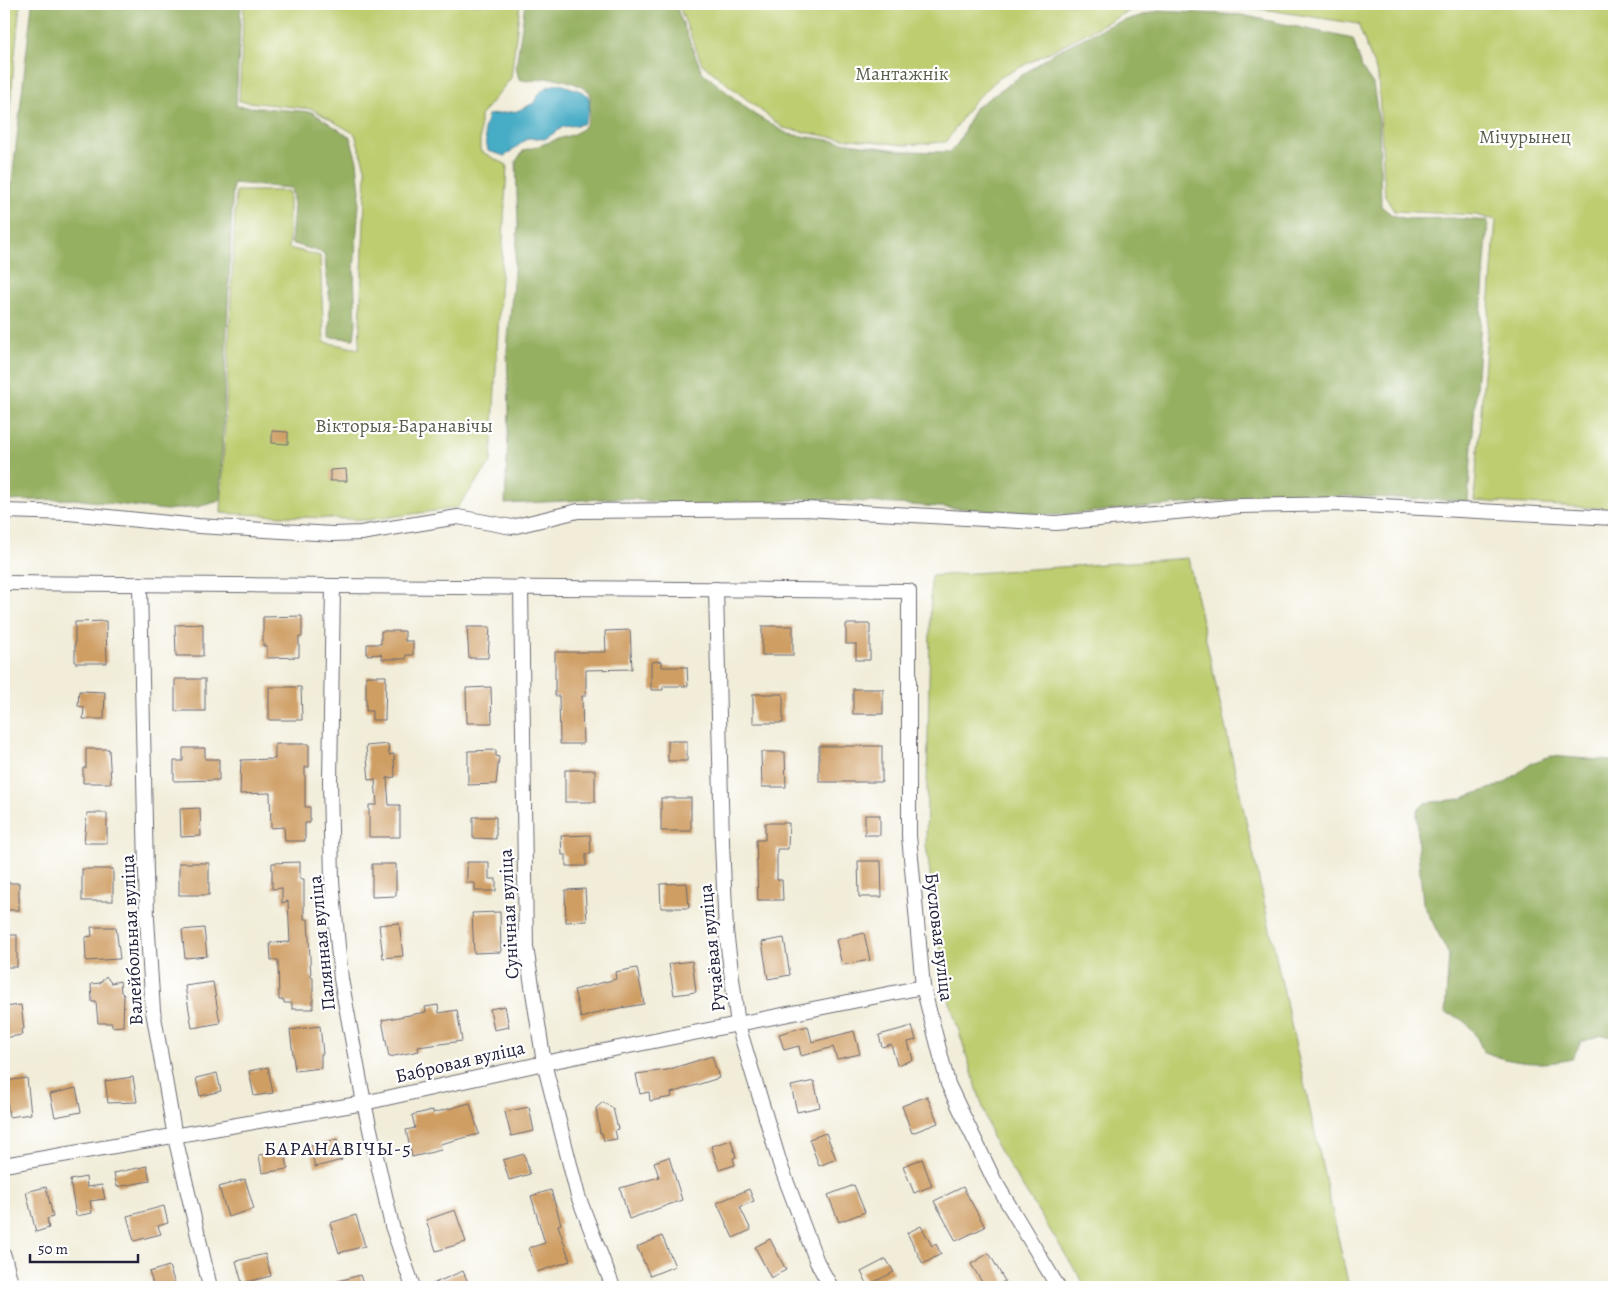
<svg xmlns="http://www.w3.org/2000/svg" width="1618" height="1291" font-family="Alegreya,serif">
<style>
.green{fill:#bdcd6f;stroke:#707855}
.forest{fill:#96b062;stroke:#5c694e}
.water{fill:#46acc5;stroke:#346780}
.building{fill:#cf9e64}
.lines{fill:none;stroke-linecap:round;stroke-linejoin:round}
.minor-casing{stroke:#6a6972;stroke-width:16}
.minor{stroke:#fff;stroke-width:14}
.labels{text-anchor:middle;dominant-baseline:central;stroke-width:4.5;stroke-linejoin:round;paint-order:stroke}
.park-label{font-size:19px;fill:#585e4d;stroke:#fff}
.street-label{font-size:19px;fill:#22223b;stroke:#fff}
.neighbourhood-label{font-size:20px;letter-spacing:1px;fill:#22223b;stroke:#fff}
</style>
<rect width="100%" height="100%" fill="#fff"/>
<filter id="ink" filterUnits="userSpaceOnUse"><feTurbulence type="fractalNoise" baseFrequency=".02" numOctaves="2"/><feDisplacementMap in="SourceGraphic" scale="10" xChannelSelector="R" yChannelSelector="G"/><feConvolveMatrix kernelMatrix="1 2 1 2 8 2 1 2 1" color-interpolation-filters="sRGB"/></filter>
<filter id="wash" filterUnits="userSpaceOnUse"><feTurbulence type="fractalNoise" baseFrequency=".0096" numOctaves="4" result="noise"/><feDisplacementMap in="SourceGraphic" scale="20" xChannelSelector="R" yChannelSelector="G"/><feGaussianBlur stdDeviation="1.12" result="paint"/><feColorMatrix in="noise" values="0 0 0 0 0 0 0 0 0 0 0 0 0 0 0 0 0 1.4 0 .05"/><feComposite in="paint" operator="in"/></filter>
<g filter="url(#wash)">
<rect width="100%" height="100%" fill="#f1edd9"/>
<g class="green">
<polygon points="4,4 20,4 4,166"/>
<polygon points="244,4 520,4 511,78 480,116 480,151 507,165 491,462 457,508 367,520 221,513 236,191 289,191 289,248 320,256 324,342 359,349 366,171 355,134 312,109 239,101"/>
<polygon points="682,4 1143,4 999,78 973,102 946,142 906,145 831,137 783,128 702,64 680,9"/>
<polygon points="1230,4 1614,4 1614,509 1474,501 1496,220 1476,215 1394,211 1385,196 1378,76 1358,24"/>
<polygon points="1188,558 1349,1287 1086,1287 993,1140 947,993 926,845 931,576"/>
</g>
<g class="forest">
<polygon points="32,4 241,4 236,106 312,112 350,137 357,161 360,191 354,270 356,323 354,339 329,337 330,301 324,253 291,243 294,205 291,188 233,183 220,501 197,507 166,510 74,499 4,501 4,252"/>
<path d="M525 4H678L677 9 702 72 755 115 788 134 903 151 949 152 958 143 975 108 1055 52 1112 24 1158 11 1242 15 1353 39 1362 68 1373 84 1379 123 1381 206 1392 215 1406 219 1452 218 1488 221 1468 501 1342 496 1239 499 1056 515 808 498 716 510 623 498 505 504 509 410 507 350 518 226 516 161 524 150C538 147 548 142 561 138 590 131 590 120 590 92 578 84 562 77 546 78 536 79 530 83 519 79L516 68Z"/>
<path d="M1550 756 1614 761V1037L1602 1035 1581 1042 1572 1059C1543 1066 1510 1064 1483 1051 1474 1030 1468 1019 1445 1013L1449 955 1423 903 1418 850 1417 811 1425 803 1460 799 1503 784 1532 763Z"/>
</g>
<path class="water" d="M561 84C567 87 581 90 586 94 593 100 587 118 583 124L563 127 545 139 528 138 505 156 488 151 484 129 488 115 517 111 534 103C539 90 547 85 561 84Z"/>
<g id="blocks">
<g class="building">
<polygon points="272,431 288,432 288,444 272,443"/>
<polygon points="346,469 347,481 330,481 330,470"/>
<polygon points="302,616 302,637 299,637 299,657 267,658 267,646 263,646 263,617"/>
<polygon points="106,621 107,663 75,663 75,622"/>
<polygon points="203,624 203,656 176,656 175,625"/>
<polygon points="846,624 870,624 870,660 856,660 856,644 846,644"/>
<rect x="762" y="626" width="31" height="29"/>
<polygon points="467,627 490,627 488,658 469,658"/>
<polygon points="630,630 632,669 586,670 586,696 582,696 583,744 560,744 559,696 555,696 555,652 606,652 605,631"/>
<polygon points="381,631 405,631 405,641 413,641 413,655 406,655 406,659 382,659 381,654 367,655 367,644 381,644"/>
<polygon points="662,661 662,667 687,667 688,686 663,686 663,690 651,690 651,662"/>
<polygon points="366,676 386,676 385,720 372,720 372,711 366,711"/>
<rect x="175" y="679" width="30" height="32"/>
<polygon points="269,687 301,687 302,720 269,720"/>
<polygon points="491,687 492,723 467,723 466,688"/>
<rect x="853" y="689" width="30" height="25"/>
<polygon points="79,691 105,692 104,719 83,719 84,707 78,706"/>
<rect x="753" y="694" width="30" height="29"/>
<rect x="668" y="741" width="19" height="20"/>
<polygon points="275,744 309,744 309,767 305,767 305,807 310,807 310,823 305,823 305,841 285,841 284,827 271,828 270,793 240,794 241,760 275,759"/>
<polygon points="388,744 389,755 394,754 395,777 387,778 389,805 400,805 400,837 369,837 369,805 377,805 375,779 369,780 366,746"/>
<rect x="819" y="746" width="63" height="36"/>
<polygon points="183,748 205,748 205,759 219,759 219,780 174,781 174,761 183,761"/>
<polygon points="86,749 109,749 111,783 83,783 83,768 86,768"/>
<polygon points="496,750 496,756 499,757 496,784 468,785 468,751"/>
<polygon points="761,752 785,752 786,787 762,787"/>
<rect x="565" y="770" width="30" height="32"/>
<rect x="661" y="798" width="30" height="33"/>
<polygon points="200,808 201,836 181,837 180,809"/>
<polygon points="87,813 107,813 107,843 84,843"/>
<rect x="865" y="815" width="15" height="20"/>
<polygon points="473,817 496,817 496,839 473,838"/>
<polygon points="765,823 789,823 788,849 777,849 777,880 782,880 783,900 758,900 756,840 765,840"/>
<polygon points="590,835 591,854 586,854 586,866 566,866 566,855 562,855 561,836"/>
<polygon points="858,861 881,861 882,897 859,897"/>
<polygon points="300,862 300,879 304,879 304,919 308,919 311,977 313,977 313,1009 292,1009 292,1003 284,1003 284,1000 279,1000 278,960 271,960 270,943 290,942 288,901 282,903 282,888 272,889 272,863"/>
<polygon points="467,862 489,862 489,879 496,879 496,891 475,891 475,883 467,883"/>
<rect x="179" y="863" width="30" height="32"/>
<polygon points="372,864 396,864 396,896 372,897"/>
<rect x="82" y="869" width="31" height="32"/>
<rect x="4" y="883" width="15" height="27"/>
<polygon points="687,883 689,908 661,908 660,884"/>
<polygon points="585,889 587,921 566,922 565,890"/>
<polygon points="500,912 501,952 474,953 472,913"/>
<polygon points="399,923 403,956 383,958 379,925"/>
<polygon points="91,927 116,927 120,959 86,961 85,937 92,936"/>
<polygon points="204,928 207,956 185,958 182,930"/>
<polygon points="864,933 870,960 842,965 836,940"/>
<rect x="4" y="935" width="13" height="32"/>
<polygon points="784,938 790,975 768,979 762,942"/>
<polygon points="692,961 696,992 674,995 669,964"/>
<polygon points="637,968 644,1004 603,1011 581,1018 574,990 616,979 615,972"/>
<polygon points="106,976 111,983 120,981 121,992 124,995 123,1026 112,1027 112,1023 98,1023 96,1002 92,1002 91,984 100,983"/>
<polygon points="213,982 220,1023 192,1028 185,986"/>
<polygon points="21,1005 24,1029 21,1029 22,1035 4,1038 4,1007"/>
<polygon points="438,1005 439,1013 457,1010 462,1041 418,1047 419,1051 389,1057 382,1020 426,1012 425,1007"/>
<polygon points="505,1006 509,1027 494,1030 490,1009"/>
<polygon points="320,1026 323,1054 321,1054 321,1068 295,1071 290,1030"/>
<polygon points="808,1026 812,1042 854,1031 860,1054 837,1059 833,1047 801,1056 799,1046 784,1050 779,1034"/>
<polygon points="912,1026 916,1040 908,1042 913,1060 897,1065 891,1044 882,1047 879,1035"/>
<polygon points="712,1056 719,1078 671,1093 672,1097 650,1101 649,1092 640,1094 636,1074 667,1070"/>
<polygon points="268,1067 273,1093 254,1096 249,1071"/>
<polygon points="217,1073 221,1091 200,1096 196,1078"/>
<polygon points="133,1077 137,1102 108,1103 105,1081"/>
<polygon points="27,1078 31,1114 9,1117 5,1081"/>
<polygon points="814,1081 820,1107 797,1112 791,1086"/>
<polygon points="76,1088 81,1112 55,1117 50,1094"/>
<polygon points="927,1096 938,1123 912,1133 902,1106"/>
<polygon points="603,1102 613,1108 618,1129 615,1130 617,1139 604,1141 602,1133 600,1133 596,1108"/>
<polygon points="470,1103 479,1134 440,1144 441,1150 412,1157 406,1130 415,1128 412,1115 433,1110 433,1113"/>
<polygon points="529,1107 534,1131 511,1136 505,1112"/>
<polygon points="826,1133 836,1159 819,1166 809,1139"/>
<polygon points="337,1139 342,1160 315,1167 310,1146"/>
<polygon points="731,1140 736,1157 733,1158 735,1165 719,1170 711,1146"/>
<polygon points="285,1151 288,1169 262,1173 259,1155"/>
<polygon points="524,1154 530,1174 509,1180 503,1160"/>
<polygon points="669,1157 682,1200 629,1219 620,1188 659,1177 654,1162"/>
<polygon points="922,1159 932,1186 914,1193 903,1166"/>
<polygon points="147,1166 150,1181 117,1187 114,1173"/>
<polygon points="86,1177 87,1187 102,1185 105,1199 90,1201 92,1213 76,1216 70,1180"/>
<polygon points="245,1179 254,1209 228,1217 219,1187"/>
<polygon points="854,1185 865,1212 839,1222 828,1195"/>
<polygon points="46,1187 53,1217 47,1219 49,1228 36,1232 26,1192"/>
<polygon points="963,1187 985,1227 956,1241 934,1201"/>
<polygon points="749,1189 754,1201 740,1207 751,1230 733,1238 717,1203"/>
<polygon points="551,1190 561,1224 558,1225 570,1261 537,1272 529,1248 545,1243 531,1196"/>
<polygon points="164,1206 168,1223 158,1226 161,1234 134,1241 127,1216"/>
<polygon points="455,1210 466,1242 436,1251 426,1220"/>
<polygon points="356,1215 365,1246 339,1253 330,1223"/>
<polygon points="921,1226 932,1246 936,1244 941,1254 923,1264 907,1233"/>
<polygon points="662,1236 675,1266 650,1276 637,1247"/>
<polygon points="770,1239 786,1270 771,1278 755,1247"/>
<polygon points="989,1253 1005,1281 993,1287 985,1287 971,1264"/>
<polygon points="265,1254 271,1276 242,1283 236,1261"/>
<polygon points="886,1259 894,1272 868,1285 861,1272"/>
<polygon points="169,1266 176,1287 154,1287 149,1272"/>
<polygon points="463,1271 470,1287 425,1287"/>
<polygon points="360,1275 364,1287 328,1287 328,1284"/>
</g>
</g>
</g>
<g filter="url(#ink)">
<use href="#blocks" fill-opacity="0" stroke="#6a6972" stroke-width="1"/>
<g class="lines">
<defs>
<g id="minor">
<polyline points="4,511 69,513 198,526 333,534 361,533 458,517 512,527 578,511 806,509 1056,523 1240,506 1343,504 1614,518"/>
<polyline points="4,583 909,591 909,836 923,987 948,1084 994,1180 1058,1287"/>
<polyline points="140,584 147,919 153,1011 175,1137 210,1287"/>
<polyline points="333,586 330,781 332,881 341,979 364,1103 392,1226 413,1287"/>
<polyline points="521,587 526,947 544,1063 578,1196 613,1287"/>
<polyline points="716,589 722,843 726,931 738,1025 781,1167 817,1262 831,1287"/>
<polyline points="4,1165 364,1103 544,1063 923,987"/>
<polyline points="4,1256 12,1287"/>
</g>
</defs>
<use href="#minor" class="minor-casing"/>
<use href="#minor" class="minor"/>
</g>
</g>
<g class="labels">
<g class="park-label">
<text x="902" y="74">Мантажнік</text>
<text x="1525" y="137">Мічурынец</text>
<text x="404" y="426">Вікторыя-Баранавічы</text>
</g>
<g class="street-label">
<text transform="translate(509 914) rotate(-93)">Сунічная вуліца</text>
<text transform="translate(939 937) rotate(83)">Бусловая вуліца</text>
<text transform="translate(132 940) rotate(-93)">Валейбольная вуліца</text>
<text transform="translate(322 943) rotate(-96)">Палянная вуліца</text>
<text transform="translate(712 948) rotate(-96)">Ручаёвая вуліца</text>
<text transform="translate(460 1062) rotate(-13)">Бабровая вуліца</text>
</g>
<g class="neighbourhood-label">
<text x="338" y="1148">БАРАНАВІЧЫ-5</text>
</g>
</g>
<rect width="1618" height="1291" fill="none" stroke="#fff" stroke-width="20"/>
<path d="M30 1254v8h108v-8" fill="none" stroke="#22223b" stroke-width="2.5"/>
<text x="38" y="1254" font-size="15" fill="#22223b" stroke="#ffffff" stroke-width="4" paint-order="stroke">50 m</text>
</svg>
